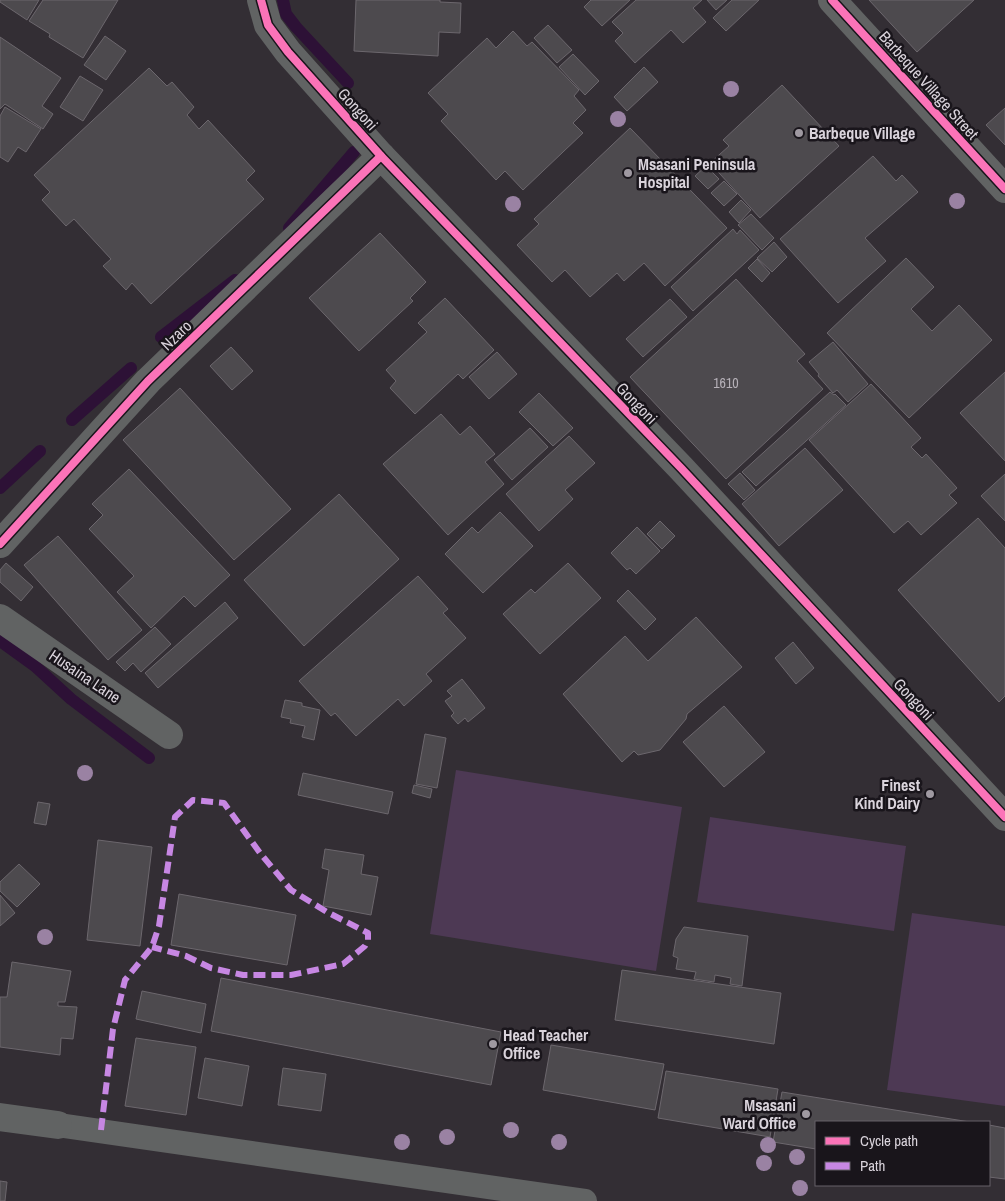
<svg xmlns="http://www.w3.org/2000/svg" width="1005" height="1201" font-family="'Archivo Narrow',sans-serif">
<style>
.green{fill:#4d3954}
.lines{fill:none;stroke-linecap:round;stroke-linejoin:round}
.stream{stroke:#2d1136;stroke-width:12}
.building{fill:#4d4a4e;stroke:#6c676d}
.lane{stroke:#616363;stroke-width:24}
.street{stroke:#616363;stroke-width:28}
.quiet{stroke:#c787e3;stroke-width:6;stroke-dasharray:12 6;stroke-linecap:butt}
.cycleway-casing{stroke:#19151b;stroke-width:11}
.cycleway{stroke:#fb73b8;stroke-width:8}
.tree{fill:#9a82a3}
.poi-dot{fill:#9f99a1;stroke:#19151b;stroke-width:2}
.labels{text-anchor:middle;dominant-baseline:central;stroke-width:5;stroke-linejoin:round;paint-order:stroke}
.number-label{font-size:14px;fill:#b6b1b8}
.street-label{font-size:16px;fill:#d9d3db;stroke:#19151b}
.poi-label{font-size:16px;font-weight:bold;fill:#d9d3db;stroke:#19151b;text-anchor:start}
</style>
<rect width="100%" height="100%" fill="#332e34"/>
<g class="green">
<polygon points="456,770 682,807 656,971 430,934"/>
<polygon points="710,817 906,846 894,931 697,902"/>
<polygon points="912,913 1005,926 1005,1106 887,1090"/>
</g>
<g class="lines">
<g class="stream">
<polyline points="283,0 286,14 296,27 348,83"/>
<polyline points="289,228 354,152"/>
<polyline points="161,337 235,280"/>
<polyline points="72,420 131,368"/>
<polyline points="0,488 40,451"/>
<polyline points="0,641 35,666 71,699 149,758"/>
</g>
</g>
<g class="building">
<polygon points="0,0 39,0 27,20 0,2"/>
<polygon points="43,0 118,0 83,58 49,37 50,34 29,21"/>
<polygon points="356,0 440,0 440,2 461,3 460,33 439,32 438,56 354,51"/>
<polygon points="591,0 630,0 602,26 584,7"/>
<polygon points="636,0 702,0 693,8 706,22 683,43 671,30 635,63 615,41 623,33 612,22"/>
<polygon points="707,0 727,0 716,10"/>
<polygon points="732,0 759,0 726,31 713,18"/>
<polygon points="869,0 974,0 917,52"/>
<polygon points="548,25 572,50 557,63 534,38"/>
<polygon points="513,31 527,46 532,42 579,90 574,96 586,110 573,123 583,133 523,190 505,171 496,180 441,121 448,114 428,93 487,38 496,48"/>
<polygon points="105,36 126,51 106,80 84,65"/>
<polygon points="0,37 61,78 42,106 53,114 43,129 5,104 0,109"/>
<polygon points="573,54 599,81 585,95 559,67"/>
<polygon points="644,67 658,82 627,111 614,97"/>
<polygon points="149,68 167,86 172,82 194,107 187,115 199,129 208,120 255,171 246,180 264,199 151,304 132,283 126,290 103,266 111,259 74,219 66,226 42,200 50,192 34,175"/>
<polygon points="80,76 103,90 83,121 60,107"/>
<polygon points="782,85 839,146 760,218 710,163 729,146 723,140"/>
<polygon points="5,107 41,129 26,152 18,147 8,162 0,157 0,116"/>
<polygon points="1005,108 1005,145 986,125"/>
<polygon points="630,128 727,228 665,286 644,263 624,281 617,273 590,297 565,270 552,282 517,245 539,224 534,219"/>
<polygon points="873,156 896,181 902,175 918,192 865,238 886,261 838,303 780,239"/>
<polygon points="706,166 719,179 708,189 695,176"/>
<polygon points="724,181 737,194 724,206 711,193"/>
<polygon points="741,200 751,210 739,223 729,212"/>
<polygon points="751,214 774,238 762,250 738,225"/>
<polygon points="733,229 737,234 740,230 759,250 693,311 671,287"/>
<polygon points="380,233 426,282 410,298 413,301 359,351 309,298"/>
<polygon points="774,242 787,257 772,272 757,258"/>
<polygon points="906,258 934,287 911,309 932,331 959,305 992,340 909,418 827,333"/>
<polygon points="757,259 770,273 762,282 748,268"/>
<polygon points="736,279 805,354 797,361 823,389 726,479 630,377"/>
<polygon points="445,298 494,350 463,379 458,374 415,414 390,388 396,381 386,370 427,332 418,323"/>
<polygon points="670,299 687,317 643,357 626,339"/>
<polygon points="833,342 868,384 848,402 837,390 833,393 818,376 819,374 809,362"/>
<polygon points="231,347 253,371 232,390 210,366"/>
<polygon points="497,352 517,374 489,399 469,377"/>
<polygon points="1005,372 1005,461 960,413"/>
<polygon points="871,384 921,438 911,447 922,458 926,454 957,488 949,495 957,503 921,535 908,521 894,533 809,440"/>
<polygon points="180,388 291,509 234,560 123,440"/>
<polygon points="830,392 834,395 835,394 846,405 756,486 742,472"/>
<polygon points="539,393 573,428 553,446 519,412"/>
<polygon points="441,414 460,435 470,426 495,454 485,462 504,484 448,535 383,464"/>
<polygon points="530,428 548,447 512,480 494,460"/>
<polygon points="569,436 595,463 565,490 573,499 539,531 506,494"/>
<polygon points="805,448 843,490 779,546 742,504"/>
<polygon points="129,469 230,575 195,607 184,596 151,628 117,592 134,576 89,529 103,515 92,504"/>
<polygon points="740,473 755,490 744,500 728,484"/>
<polygon points="1005,474 1005,521 981,496"/>
<polygon points="339,494 399,559 304,646 244,580"/>
<polygon points="500,512 533,546 483,593 445,554 472,527 478,533"/>
<polygon points="978,518 1005,548 1005,696 999,702 898,590"/>
<polygon points="660,521 675,536 662,549 647,534"/>
<polygon points="637,527 660,551 636,574 630,568 627,570 611,553"/>
<polygon points="58,536 142,630 108,660 24,565"/>
<polygon points="6,563 33,587 21,601 0,582 0,570"/>
<polygon points="568,563 601,598 540,654 503,614 531,589 535,593"/>
<polygon points="418,576 448,609 443,613 466,638 426,674 432,681 404,706 398,699 356,736 335,713 331,716 299,681"/>
<polygon points="628,590 656,619 645,630 617,601"/>
<polygon points="225,602 238,618 158,688 145,673"/>
<polygon points="696,617 742,667 687,714 686,719 660,750 638,755 634,751 622,762 563,694 625,636 648,661"/>
<polygon points="155,627 171,644 141,672 133,663 125,671 116,662"/>
<polygon points="793,642 814,668 796,684 775,658"/>
<polygon points="462,679 485,708 468,722 465,718 458,724 451,716 454,713 445,701 452,696 447,691"/>
<polygon points="285,700 302,703 302,706 320,710 314,740 302,737 305,726 290,723 291,719 281,717"/>
<polygon points="724,706 765,752 724,787 683,742"/>
<polygon points="425,734 446,738 437,788 416,784"/>
<polygon points="303,773 393,792 388,814 298,795"/>
<polygon points="414,785 432,789 430,798 412,793"/>
<polygon points="38,802 50,804 46,825 34,823"/>
<polygon points="98,840 152,847 140,946 87,940"/>
<polygon points="325,849 364,855 361,874 378,877 371,915 323,906 329,870 322,868"/>
<polygon points="19,864 40,884 17,907 0,891 0,882"/>
<polygon points="179,894 296,915 287,965 171,945"/>
<polygon points="0,895 15,913 0,926"/>
<polygon points="684,927 748,936 742,986 730,984 731,978 715,975 714,982 694,979 696,972 676,969 678,958 673,956 676,939"/>
<polygon points="12,962 71,971 65,1002 58,1002 58,1006 77,1007 73,1039 61,1038 60,1055 0,1047 0,997 7,997"/>
<polygon points="622,970 781,993 774,1044 615,1020"/>
<polygon points="221,978 501,1032 491,1085 211,1031"/>
<polygon points="142,991 206,1004 201,1033 136,1019"/>
<polygon points="136,1038 196,1047 186,1115 125,1106"/>
<polygon points="551,1045 664,1064 655,1110 543,1090"/>
<polygon points="205,1058 249,1066 242,1106 198,1098"/>
<polygon points="283,1068 326,1074 321,1111 278,1105"/>
<polygon points="666,1071 778,1089 770,1137 658,1118"/>
<polygon points="782,1092 970,1122 816,1122 816,1149 773,1142"/>
<polygon points="989,1125 1005,1128 1005,1179 989,1177"/>
<polygon points="0,1181 7,1182 5,1201 0,1201"/>
</g>
<g class="lines">
<polyline class="lane" points="58,1125 585,1201"/>
<g class="street">
<polyline points="261,0 268,25 288,52 381,156 681,468 1005,817"/>
<polyline points="832,0 1005,189"/>
<polyline points="0,544 148,381 381,156"/>
<polyline points="0,618 169,735"/>
<polyline points="0,1117 58,1125"/>
</g>
<polyline class="quiet" points="101,1130 113,1029 125,980 152,947 159,926 175,817 193,800 224,803 260,853 291,890 327,912 368,933 368,940 365,946 343,964 291,975 243,975 211,968 186,956 152,947"/>
<defs>
<g id="cycleway">
<polyline points="261,0 268,25 288,52 381,156 681,468 1005,817"/>
<polyline points="832,0 1005,189"/>
<polyline points="0,544 148,381 381,156"/>
</g>
</defs>
<use href="#cycleway" class="cycleway-casing"/>
<use href="#cycleway" class="cycleway"/>
</g>
<g class="tree">
<circle cx="731" cy="89" r="8"/>
<circle cx="618" cy="119" r="8"/>
<circle cx="957" cy="201" r="8"/>
<circle cx="513" cy="204" r="8"/>
<circle cx="85" cy="773" r="8"/>
<circle cx="45" cy="937" r="8"/>
<circle cx="511" cy="1130" r="8"/>
<circle cx="447" cy="1137" r="8"/>
<circle cx="402" cy="1142" r="8"/>
<circle cx="559" cy="1142" r="8"/>
<circle cx="768" cy="1145" r="8"/>
<circle cx="797" cy="1157" r="8"/>
<circle cx="764" cy="1163" r="8"/>
<circle cx="800" cy="1188" r="8"/>
</g>
<g class="poi-dot">
<circle cx="799" cy="133" r="5"/>
<circle cx="628" cy="173" r="5"/>
<circle cx="930" cy="794" r="5"/>
<circle cx="493" cy="1044" r="5"/>
<circle cx="806" cy="1114" r="5"/>
</g>
<g class="labels">
<g class="number-label">
<text x="726" y="383">1610</text>
</g>
<g class="street-label">
<text transform="translate(929 85) rotate(48)">Barbeque Village Street</text>
<text transform="translate(358 109) rotate(48)">Gongoni</text>
<text transform="translate(176 335) rotate(-44)">Nzaro</text>
<text transform="translate(637 403) rotate(46)">Gongoni</text>
<text transform="translate(85 676) rotate(34)">Husaina Lane</text>
<text transform="translate(914 699) rotate(47)">Gongoni</text>
</g>
<g class="poi-label">
<text x="809" y="133">Barbeque Village</text>
<text x="638" y="164">Msasani Peninsula<tspan x="638" dy="18">Hospital</tspan></text>
<text x="920" y="785" text-anchor="end">Finest<tspan x="920" dy="18">Kind Dairy</tspan></text>
<text x="503" y="1035">Head Teacher<tspan x="503" dy="18">Office</tspan></text>
<text x="796" y="1105" text-anchor="end">Msasani<tspan x="796" dy="18">Ward Office</tspan></text>
</g>
</g>
<rect x="815" y="1121" width="175" height="65" fill="#19151b" stroke="#666168"/>
<rect x="825" y="1137" width="25" height="8" fill="#fb73b8" stroke="#666168"/>
<text x="860" y="1146" font-size="15" fill="#d9d3db">Cycle path</text>
<rect x="825" y="1162" width="25" height="8" fill="#c787e3" stroke="#666168"/>
<text x="860" y="1171" font-size="15" fill="#d9d3db">Path</text>
</svg>
